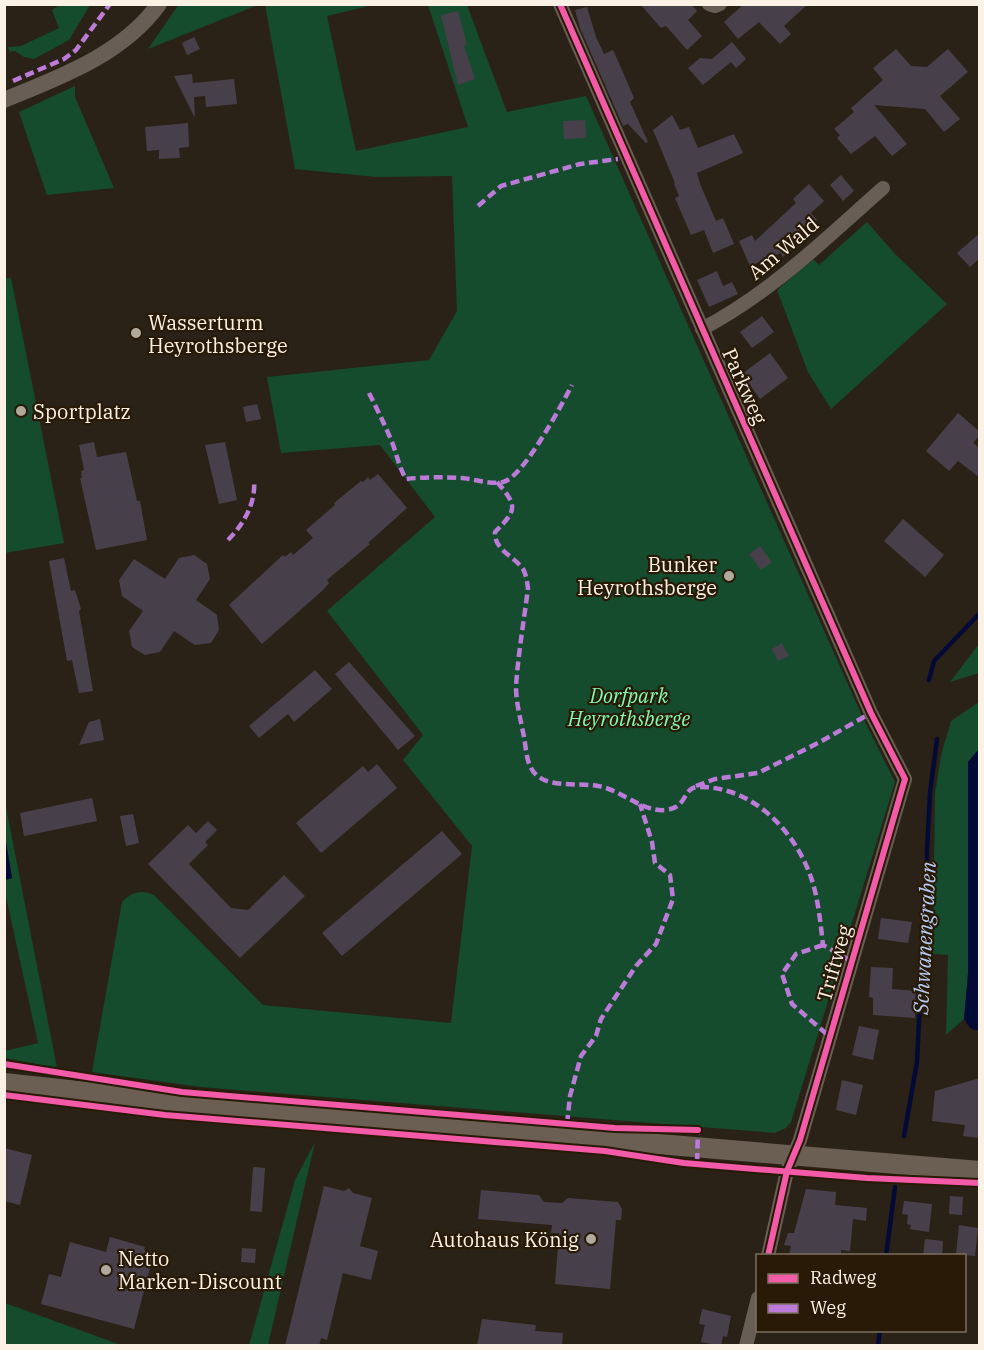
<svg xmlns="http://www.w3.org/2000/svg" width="984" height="1350" font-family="'IBM Plex Serif',serif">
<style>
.green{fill:#144c2d}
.water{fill:#040a36}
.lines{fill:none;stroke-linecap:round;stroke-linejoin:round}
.stream{stroke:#040a36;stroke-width:4.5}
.building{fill:#47404a}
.minor{stroke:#695e55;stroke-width:14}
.tertiary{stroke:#695e55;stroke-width:16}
.primary{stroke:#6b5e52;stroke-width:20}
.quiet{stroke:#bd7bd9;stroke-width:4.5;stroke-dasharray:9 4.5;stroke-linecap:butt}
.cycleway-casing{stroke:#281a06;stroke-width:10}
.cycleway{stroke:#f35aa7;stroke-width:6}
.poi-dot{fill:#b2a99d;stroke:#281a06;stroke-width:2}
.labels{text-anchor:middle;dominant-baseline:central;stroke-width:4.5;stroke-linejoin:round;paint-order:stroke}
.street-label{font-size:20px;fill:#fbf1e5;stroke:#281a06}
.poi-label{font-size:20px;fill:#fbf1e5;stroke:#281a06;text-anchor:start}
.park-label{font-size:20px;font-style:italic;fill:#81fbb0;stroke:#281a06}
.water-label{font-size:21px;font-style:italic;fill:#b4ccf3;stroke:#281a06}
</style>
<rect width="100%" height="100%" fill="#2a2217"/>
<g class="green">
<polygon points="179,4 258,4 258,5 148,49"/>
<polygon points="58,5 90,5 69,40 34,59 24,57 15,51 10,52 8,47 21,46 59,28 52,10 58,6"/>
<path d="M265 5H373L327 16 356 151 468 127 428 5H467L507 112 586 96 863 718 895 782 791 1122 786 1128 775 1133 201 1087 92 1072 122 902C132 892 141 889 154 895L263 1005 451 1023 472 846 403 760 423 735 327 611 435 517 380 445 281 453 267 377 429 360 457 311 452 176 376 177 295 169Z"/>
<polygon points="75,86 75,97 114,188 47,195 19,112"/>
<polygon points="867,222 894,253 947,304 831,409 808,372 777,290 813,259 819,265"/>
<polygon points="11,278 64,543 5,553 4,279"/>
<polygon points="979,644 979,673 950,682"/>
<polygon points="979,702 979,749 968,762 968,974 964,1019 946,1035 948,955 933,954 935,794 941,755 951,721"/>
<polygon points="4,797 57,1068 5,1058 5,1051 38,1043 5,892 5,880 12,878 5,836"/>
<polygon points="315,1142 268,1345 249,1345 295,1180"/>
<polygon points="5,1303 121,1345 5,1345"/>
</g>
<g class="water">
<path d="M979 749 980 1030C971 1032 968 1025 964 1019L968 974V762Z"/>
<polygon points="5,836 12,878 5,880 4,880"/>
</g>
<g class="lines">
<g class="stream">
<polyline points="929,680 934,661 980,613"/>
<polyline points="904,1136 917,1062 921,979 927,932 927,850 930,793 937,739"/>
<polyline points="886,1256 895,1187"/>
<polyline points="878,1346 880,1330"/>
</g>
</g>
<g class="building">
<polygon points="640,4 691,4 697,11 688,20 702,36 687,50 666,26 661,28"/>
<polygon points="744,4 808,4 784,26 791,34 780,44 759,22 738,39 724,22"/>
<polygon points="587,7 596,37 604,54 613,50 622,70 634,98 630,102 648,142 646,143 628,124 623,126 580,28 575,10"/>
<polygon points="458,11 467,45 464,46 475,79 458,85 441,15"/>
<polygon points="194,37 200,49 187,55 182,43"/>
<polygon points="732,42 746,59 736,68 731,62 703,85 688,68 700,58 712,59"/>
<polygon points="896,49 911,66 927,67 948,49 968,72 940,96 960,119 944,132 925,109 874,105 907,144 892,156 875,136 851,154 837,138 840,135 834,129 854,112 851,108 883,80 873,68"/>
<polygon points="192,74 193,83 234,79 237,104 206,107 205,96 194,97 195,118 174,76"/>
<polygon points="672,115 680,130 689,127 698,148 734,134 743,153 697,173 700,184 716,221 723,218 734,244 713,253 704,230 691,235 675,198 679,196 674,184 675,183 653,130"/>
<polygon points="585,120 586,138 564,139 563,121"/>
<polygon points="188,123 189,147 179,148 180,158 159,159 159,150 147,151 145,127"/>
<polygon points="841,175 854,191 843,201 830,185"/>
<polygon points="809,184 824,201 811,213 817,220 804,231 808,235 783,257 781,253 750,266 739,241 752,235 755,241 796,203 793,199"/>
<polygon points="980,233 980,258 970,267 957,253"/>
<polygon points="717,271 723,286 732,282 738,294 709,307 697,280"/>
<polygon points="762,316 774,332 752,348 740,332"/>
<polygon points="770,353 788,378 760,399 742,374"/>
<polygon points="257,404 261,419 246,422 243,407"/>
<polygon points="958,413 980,432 980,435 973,443 980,448 980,478 958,461 949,471 926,451"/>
<polygon points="94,442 97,457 126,452 137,501 140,501 147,540 96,550 80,478 82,478 81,471 84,470 79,445"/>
<polygon points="225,442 237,500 219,504 205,445"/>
<polygon points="378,474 407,508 368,543 370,544 327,580 329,583 323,590 262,644 229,605 283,555 285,557 291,552 293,555 313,538 306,530 335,505 334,503 361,481 363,482 368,477 370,480"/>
<polygon points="903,519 944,555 925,577 884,541"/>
<polygon points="760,546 772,562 761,570 749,554"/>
<polygon points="194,555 207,564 210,579 196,600 217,615 219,630 211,643 195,645 174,631 160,652 145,655 132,647 129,631 143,611 122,596 119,580 134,559 165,579 179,558"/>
<polygon points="64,558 71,591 75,590 81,609 79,611 93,691 79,693 72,660 67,661 49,561"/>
<polygon points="782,643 789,656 778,661 772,649"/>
<polygon points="349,662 415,736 398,750 335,674"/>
<polygon points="315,670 332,689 294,722 288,714 259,738 249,726"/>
<polygon points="100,719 104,740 79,745 89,722"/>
<polygon points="377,764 397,788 321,853 296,823 363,766 368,772"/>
<polygon points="92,798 97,821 24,836 20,813"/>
<polygon points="133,814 139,843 126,846 120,816"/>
<polygon points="208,821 217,830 205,842 208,845 189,864 231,908 248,910 284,875 305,896 240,958 148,864 188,825 196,833"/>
<polygon points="442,831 462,854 342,956 322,933"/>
<polygon points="881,918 912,922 908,943 878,939"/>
<polygon points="871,967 893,968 892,989 916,991 915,1018 873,1015 873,998 869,997"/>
<polygon points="859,1026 879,1030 873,1060 852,1055"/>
<polygon points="980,1078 978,1115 980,1115 980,1138 963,1136 965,1125 932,1121 935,1091"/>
<polygon points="842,1080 863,1085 856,1115 836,1110"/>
<polygon points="4,1148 32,1155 20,1205 4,1201"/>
<polygon points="253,1167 265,1168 262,1212 250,1211"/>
<polygon points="324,1186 344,1191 349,1188 353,1193 372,1198 360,1246 378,1251 371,1280 343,1273 327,1340 321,1338 319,1346 285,1346"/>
<polygon points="806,1189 836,1192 835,1205 867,1208 866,1221 853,1219 850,1251 841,1250 841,1256 789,1256 791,1246 784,1245 788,1233 794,1233"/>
<polygon points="481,1190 539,1195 544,1202 562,1203 568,1198 618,1202 622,1209 621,1220 616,1220 610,1289 555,1284 559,1233 551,1233 552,1225 478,1219"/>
<polygon points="950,1196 963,1197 962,1215 949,1214"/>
<polygon points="904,1201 932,1204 929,1232 910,1229 911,1225 907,1224 908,1215 902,1214"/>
<polygon points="959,1225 978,1228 975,1256 956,1254"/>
<polygon points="110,1237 145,1247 144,1250 154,1253 134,1329 41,1304 49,1274 61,1277 70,1242 106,1252"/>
<polygon points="925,1239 943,1241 942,1256 923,1256"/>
<polygon points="242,1248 256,1249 255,1263 241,1262"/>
<polygon points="702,1309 731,1316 727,1337 723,1336 721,1346 701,1342 705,1325 699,1324"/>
<polygon points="482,1319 536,1325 535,1331 563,1333 562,1346 477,1346"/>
</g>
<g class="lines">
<g class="minor">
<polyline points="560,4 871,713 905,779 800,1140 787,1171 768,1256"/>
<polyline points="709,4 715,6 720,4"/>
<path d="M702 329C772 292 824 240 883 188"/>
<polyline points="746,1346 758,1298"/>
</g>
<path class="tertiary" d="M4 100C60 77 122 55 159 4"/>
<polyline class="primary" points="4,1083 254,1110 980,1171"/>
<g class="quiet">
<polyline points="13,81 64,59 76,50 110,4"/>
<polyline points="478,206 501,186 580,164 618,159"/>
<path d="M369 393C377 409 385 425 392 442 397 455 399 467 406 479 424 477 443 477 462 478 475 479 490 485 503 482 523 478 562 404 572 385"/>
<path d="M497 482C518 506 517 510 495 532 494 550 514 556 523 569 526 574 527 581 528 588 524 621 518 654 516 687 516 703 521 721 524 737 526 747 526 759 531 768 542 790 578 782 598 786 622 790 641 812 666 810 687 808 683 788 697 787 755 785 802 837 815 891 819 908 821 927 823 945L851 961"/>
<path d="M228 540C244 524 256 503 254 480"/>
<polyline points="696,786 715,779 758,773 820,742 871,713"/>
<polyline points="823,945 796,954 782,974 792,1004 829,1036"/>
<polyline points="567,1124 570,1096 581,1056 596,1036 601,1019 636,966 656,944 673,899 670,875 655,863 652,842 640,804"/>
<polyline points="694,1130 698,1130 697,1164"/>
</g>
<defs>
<g id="cycleway">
<polyline points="560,4 871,713 905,779 800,1140 787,1171 768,1256"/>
<polyline points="4,1064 182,1092 615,1128 698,1130"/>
<polyline points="4,1095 165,1115 605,1151 684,1163 731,1167 867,1178 980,1183"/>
</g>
</defs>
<use href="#cycleway" class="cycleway-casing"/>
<use href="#cycleway" class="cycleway"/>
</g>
<g class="poi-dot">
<circle cx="136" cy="333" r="6"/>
<circle cx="21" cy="411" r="6"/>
<circle cx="729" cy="576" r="6"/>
<circle cx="591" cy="1239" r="6"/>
<circle cx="106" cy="1270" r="6"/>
</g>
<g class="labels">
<g class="street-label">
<text transform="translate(783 248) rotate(-40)">Am Wald</text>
<text transform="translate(745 386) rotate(66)">Parkweg</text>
<text transform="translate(834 963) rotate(-74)">Triftweg</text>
</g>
<g class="poi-label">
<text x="148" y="322">Wasserturm<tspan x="148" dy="23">Heyrothsberge</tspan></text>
<text x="33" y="411">Sportplatz</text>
<text x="717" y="564" text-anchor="end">Bunker<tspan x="717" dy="23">Heyrothsberge</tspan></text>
<text x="579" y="1239" text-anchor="end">Autohaus König</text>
<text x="118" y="1258">Netto<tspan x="118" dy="23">Marken-Discount</tspan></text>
</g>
<g class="park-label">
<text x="629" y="695">Dorfpark<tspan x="629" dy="23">Heyrothsberge</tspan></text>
</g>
<g class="water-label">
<text transform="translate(924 938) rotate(-87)">Schwanengraben</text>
</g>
</g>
<rect width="984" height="1350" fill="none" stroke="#fbf1e5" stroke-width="12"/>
<rect x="756" y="1254" width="210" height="78" fill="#281a06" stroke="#7c705f" stroke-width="1.5"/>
<rect x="768" y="1274" width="30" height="9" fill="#f35aa7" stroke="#7c705f" stroke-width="1.5"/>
<text x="810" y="1284" font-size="18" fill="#fbf1e5">Radweg</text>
<rect x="768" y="1304" width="30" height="9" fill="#bd7bd9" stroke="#7c705f" stroke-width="1.5"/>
<text x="810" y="1314" font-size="18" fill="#fbf1e5">Weg</text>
</svg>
